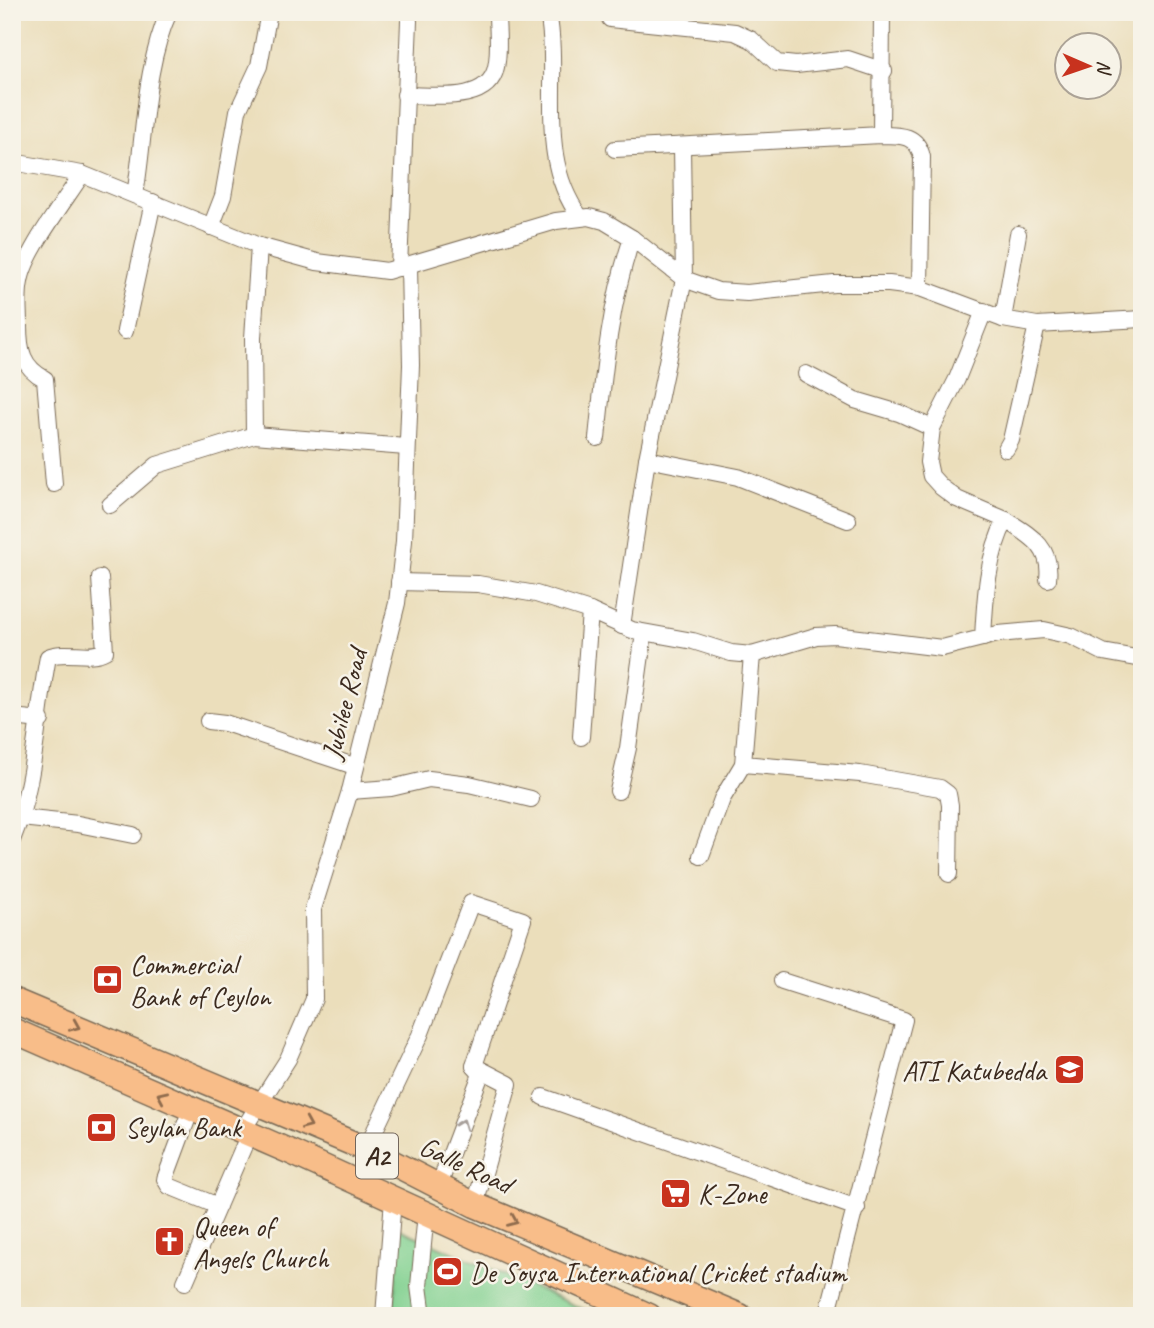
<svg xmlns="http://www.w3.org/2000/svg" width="1154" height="1328" font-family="Caveat,sans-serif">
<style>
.green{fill:#82d191;stroke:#5e7e58;stroke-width:2}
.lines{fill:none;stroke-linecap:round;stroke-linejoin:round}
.minor-casing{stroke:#796955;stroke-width:18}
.highway-casing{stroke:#796955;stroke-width:27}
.minor{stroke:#fff;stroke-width:16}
.highway{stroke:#f8bd89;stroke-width:24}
.oneway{stroke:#906c4e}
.oneway2{stroke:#a79f9a}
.labels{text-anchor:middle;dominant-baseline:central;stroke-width:5;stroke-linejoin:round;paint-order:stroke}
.shield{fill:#f7f3e8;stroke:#73665b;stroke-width:2}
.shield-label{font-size:26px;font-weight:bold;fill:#3b2a1e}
.street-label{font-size:28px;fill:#3b2a1e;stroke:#f7f3e8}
.poi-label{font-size:28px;fill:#3b2a1e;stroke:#f7f3e8;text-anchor:start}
</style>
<rect width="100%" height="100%" fill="#f7f3e8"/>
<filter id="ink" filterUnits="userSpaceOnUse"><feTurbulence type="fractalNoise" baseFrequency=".0143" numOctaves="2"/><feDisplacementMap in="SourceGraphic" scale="14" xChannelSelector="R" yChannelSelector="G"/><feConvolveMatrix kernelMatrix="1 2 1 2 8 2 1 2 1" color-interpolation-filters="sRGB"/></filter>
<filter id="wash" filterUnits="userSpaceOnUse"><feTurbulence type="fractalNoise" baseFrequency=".00686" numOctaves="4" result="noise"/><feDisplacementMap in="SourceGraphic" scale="28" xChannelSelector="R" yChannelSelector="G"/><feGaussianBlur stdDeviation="1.57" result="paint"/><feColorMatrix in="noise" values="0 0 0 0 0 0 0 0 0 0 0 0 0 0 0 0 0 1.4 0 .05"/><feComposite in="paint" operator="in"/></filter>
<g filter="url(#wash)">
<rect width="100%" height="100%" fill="#ebdebb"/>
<polygon class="green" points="399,1229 599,1316 393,1316"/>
</g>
<g filter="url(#ink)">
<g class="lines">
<defs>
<g id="minor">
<path d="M548 12C561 82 535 155 580 217"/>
<polyline points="610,19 735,32 752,40 777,63 796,65 848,59 884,71"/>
<path d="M405 95C433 95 489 104 496 67 500 50 497 30 497 12"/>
<polyline points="881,135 882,12"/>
<path d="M615 149 881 135C902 135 917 135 922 157L920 288"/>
<polyline points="12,162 82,174 259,246 317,262 387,271 556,221 589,217 604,221 632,238 684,279 718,291 747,293 834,284 889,284 920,288 1003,319 1037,325 1142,319"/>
<path d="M135 195C145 136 144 67 169 12"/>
<polyline points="211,227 223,196 238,111 259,66 269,12"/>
<polyline points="399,268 409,21"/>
<polyline points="1003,319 1018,234"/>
<polyline points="125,331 153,202"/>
<polyline points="806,374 855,400 899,413 932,428"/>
<polyline points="254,435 406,447"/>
<path d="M597 438C604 369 610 304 632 238"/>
<polyline points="1006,449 1011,440 1037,325"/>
<polyline points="647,459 738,477 848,520"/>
<path d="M54 484 45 379C22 367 19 350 19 325 19 311 17 295 20 282 24 253 65 201 82 174"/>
<polyline points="110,505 157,465 254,435 253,338 259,246"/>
<path d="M1006 520C1031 536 1052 547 1048 579"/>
<polyline points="399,582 478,584 536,594 590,611 632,630 693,641 731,653 752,655 816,636 835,635 942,648 998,634 1044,630 1071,636 1103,652 1142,659"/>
<polyline points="622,626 647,459 684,279 682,147"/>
<path d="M983 638C985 599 987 555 1006 520L957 499 941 487 931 476 928 462 932 428 957 379 984 311"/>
<polyline points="752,655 743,764 860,774 940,788 948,794 950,805 949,874"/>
<polyline points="12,717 41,720"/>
<polyline points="208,721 225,723 354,766"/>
<polyline points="581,737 590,611"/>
<polyline points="350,791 391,788 429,779 469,784 531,799"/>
<polyline points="618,791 628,748 644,633"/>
<polyline points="21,818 78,824 133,835"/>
<path d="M12 840C36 782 36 718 48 657 66 649 89 660 105 651L100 578"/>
<polyline points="701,856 722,799 743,764"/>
<polyline points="782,981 904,1020 827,1316"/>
<polyline points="543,1097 857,1208"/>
<polyline points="191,1109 165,1179 169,1186 218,1206"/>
<polyline points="242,1131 288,1059 314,999 313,909 350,791 397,603 404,541 411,365 409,266"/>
<polyline points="366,1149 420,1035 471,903 523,920 474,1066"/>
<polyline points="438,1188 481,1074 474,1066 509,1084 475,1205"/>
<polyline points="185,1282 249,1134"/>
<polyline points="384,1316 393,1199"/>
<polyline points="423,1316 419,1286 426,1213"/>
</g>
<g id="highway">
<polyline points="12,1000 366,1149 475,1205 740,1316"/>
<polyline points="12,1030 293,1153 649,1316"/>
</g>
</defs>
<use href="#minor" class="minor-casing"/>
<use href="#highway" class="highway-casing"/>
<use href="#minor" class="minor"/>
<use href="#highway" class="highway"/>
</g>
<defs><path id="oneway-chevron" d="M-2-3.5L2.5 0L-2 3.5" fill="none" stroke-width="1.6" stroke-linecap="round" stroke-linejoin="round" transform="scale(1.75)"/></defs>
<g class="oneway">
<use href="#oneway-chevron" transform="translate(75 1026) rotate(23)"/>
<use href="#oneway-chevron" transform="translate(162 1096) rotate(-156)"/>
<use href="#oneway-chevron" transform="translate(307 1124) rotate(23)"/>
<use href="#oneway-chevron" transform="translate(513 1221) rotate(23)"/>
</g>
<use class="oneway2" href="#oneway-chevron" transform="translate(462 1124) rotate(-69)"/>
</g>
<defs>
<symbol id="bank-square" viewBox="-11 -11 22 22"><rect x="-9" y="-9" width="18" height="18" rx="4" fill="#c8321e" stroke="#f7f3e8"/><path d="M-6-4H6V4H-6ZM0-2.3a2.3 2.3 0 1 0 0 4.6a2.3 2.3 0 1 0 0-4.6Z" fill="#fff"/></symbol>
<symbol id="university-square" viewBox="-11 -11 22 22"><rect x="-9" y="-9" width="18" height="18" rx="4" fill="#c8321e" stroke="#f7f3e8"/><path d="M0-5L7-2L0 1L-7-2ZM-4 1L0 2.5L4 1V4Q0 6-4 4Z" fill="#fff"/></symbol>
<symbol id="supermarket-square" viewBox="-11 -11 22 22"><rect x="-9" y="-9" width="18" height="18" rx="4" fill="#c8321e" stroke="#f7f3e8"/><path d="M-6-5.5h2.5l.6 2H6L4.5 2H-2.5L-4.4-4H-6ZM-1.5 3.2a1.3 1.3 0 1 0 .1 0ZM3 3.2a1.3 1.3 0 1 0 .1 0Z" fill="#fff"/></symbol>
<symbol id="church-square" viewBox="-11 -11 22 22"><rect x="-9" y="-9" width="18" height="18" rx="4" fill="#c8321e" stroke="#f7f3e8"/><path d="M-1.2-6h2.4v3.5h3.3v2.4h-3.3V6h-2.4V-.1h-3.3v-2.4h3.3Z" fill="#fff"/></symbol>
<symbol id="stadium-square" viewBox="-11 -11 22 22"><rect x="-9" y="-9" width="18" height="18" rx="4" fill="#c8321e" stroke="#f7f3e8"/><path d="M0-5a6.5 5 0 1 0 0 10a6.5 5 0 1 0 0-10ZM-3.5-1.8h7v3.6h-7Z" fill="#fff"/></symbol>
</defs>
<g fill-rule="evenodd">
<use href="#bank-square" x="90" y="962" width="35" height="35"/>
<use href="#university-square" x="1052" y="1052" width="35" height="35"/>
<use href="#bank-square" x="84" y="1110" width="35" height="35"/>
<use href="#supermarket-square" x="658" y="1176" width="35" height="35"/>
<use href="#church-square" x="152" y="1224" width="35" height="35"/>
<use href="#stadium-square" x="430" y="1254" width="35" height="35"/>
</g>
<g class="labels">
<rect class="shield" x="356" y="1133.5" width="42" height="45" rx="5"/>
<g class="shield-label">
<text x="377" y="1156">A2</text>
</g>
<g class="street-label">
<text transform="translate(344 704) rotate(-76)">Jubilee Road</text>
<text transform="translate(466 1165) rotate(25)">Galle Road</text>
</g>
<g class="poi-label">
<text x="130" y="964">Commercial<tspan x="130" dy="32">Bank of Ceylon</tspan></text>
<text x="1046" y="1070" text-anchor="end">ATI Katubedda</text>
<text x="125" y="1127">Seylan Bank</text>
<text x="698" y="1193">K-Zone</text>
<text x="193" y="1226">Queen of<tspan x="193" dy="32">Angels Church</tspan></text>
<text x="470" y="1272">De Soysa International Cricket stadium</text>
</g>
</g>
<rect width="1154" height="1328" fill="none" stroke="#f7f3e8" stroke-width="42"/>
<g transform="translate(1088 66) rotate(92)"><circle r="33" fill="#f7f3e8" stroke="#aca397" stroke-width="2"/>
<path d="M0-5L12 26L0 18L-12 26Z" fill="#c8321e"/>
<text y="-10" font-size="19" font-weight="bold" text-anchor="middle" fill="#3b2a1e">N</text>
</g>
</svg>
